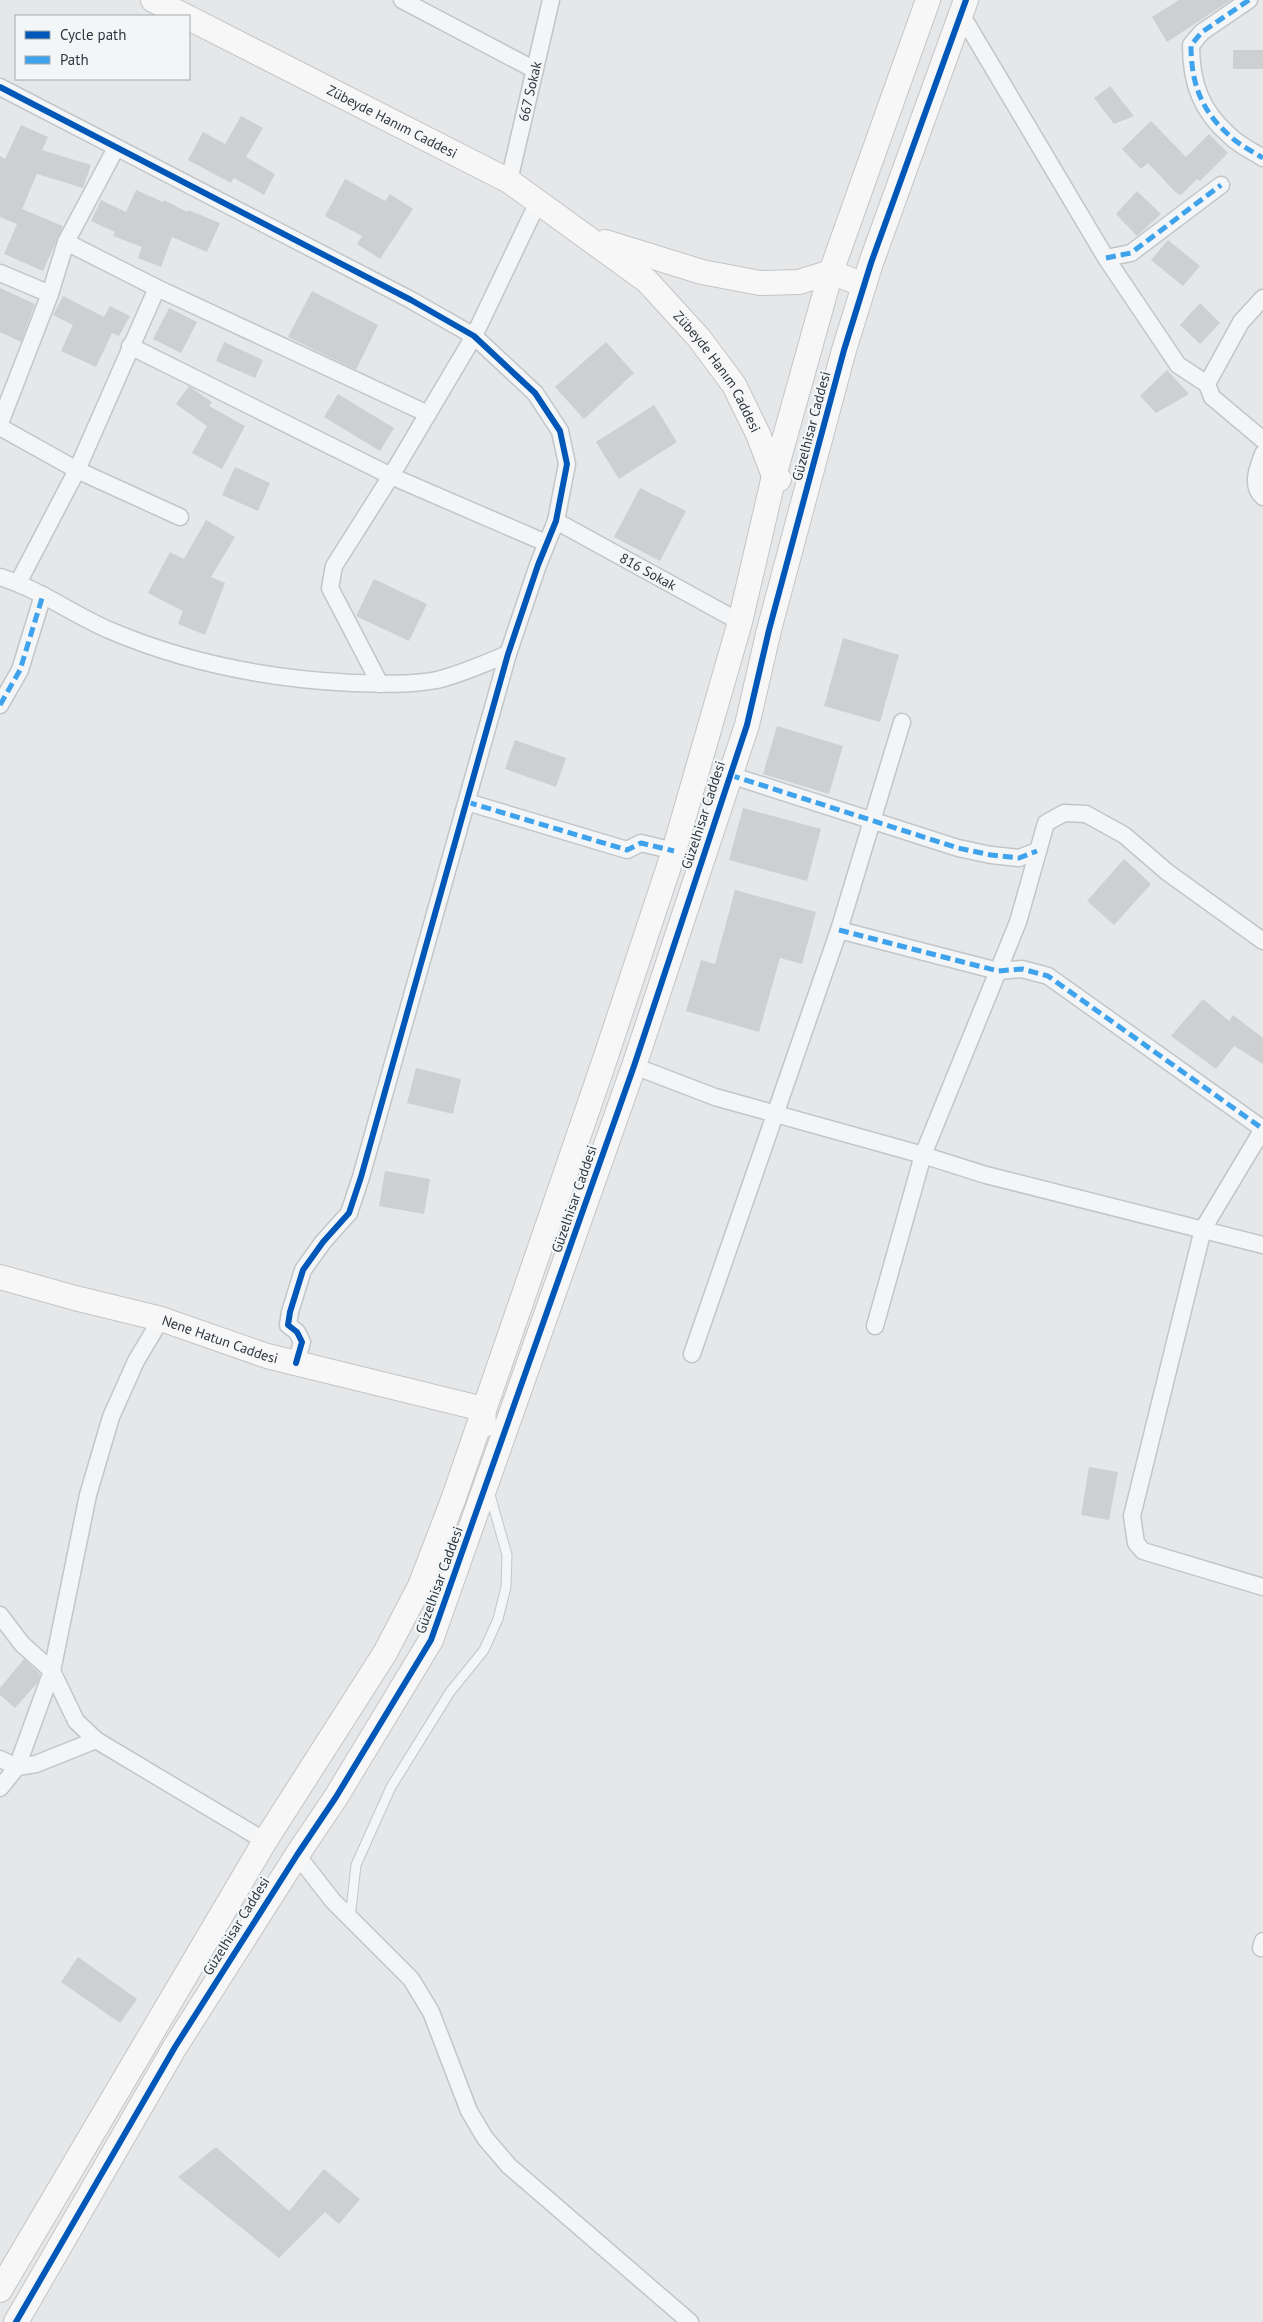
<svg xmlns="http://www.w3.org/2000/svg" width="1263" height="2322" font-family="'PT Sans',sans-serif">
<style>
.building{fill:#cdcfd1}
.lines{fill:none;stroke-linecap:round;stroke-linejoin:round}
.lane-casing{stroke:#c3c5c7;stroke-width:11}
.street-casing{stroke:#c3c5c7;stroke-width:19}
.secondary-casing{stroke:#c3c5c7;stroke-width:26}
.lane{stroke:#f4f5f6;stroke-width:9}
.street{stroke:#f4f5f6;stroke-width:16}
.secondary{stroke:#f7f7f8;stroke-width:24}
.quiet{stroke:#3ea3ec;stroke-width:5;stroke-dasharray:10 5;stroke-linecap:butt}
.cycleway-casing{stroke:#f3f6f7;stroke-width:9}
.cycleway{stroke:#0057b8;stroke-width:6}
.labels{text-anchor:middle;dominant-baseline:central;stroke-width:4.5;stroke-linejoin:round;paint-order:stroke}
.street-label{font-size:14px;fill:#2d3740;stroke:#f3f6f7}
</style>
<rect width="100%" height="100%" fill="#e5e7e9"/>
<g class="building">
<polygon points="1179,0 1231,0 1167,42 1152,17"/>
<rect x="1233" y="50" width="30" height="19"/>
<polygon points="1110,86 1134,116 1114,124 1094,98"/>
<polygon points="241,116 263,128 246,157 275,174 264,195 234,178 231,183 188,160 203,132 225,144"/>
<polygon points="1151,121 1186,157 1209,134 1228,153 1200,181 1197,179 1181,195 1176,193 1148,163 1141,169 1122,149"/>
<polygon points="21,125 48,137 42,150 91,165 83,188 37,174 22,209 63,226 43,271 4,254 17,224 0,217 0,156 5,159"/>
<polygon points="345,179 385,201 390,194 413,209 380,259 357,244 362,236 325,216"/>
<polygon points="136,190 163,202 164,200 187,212 188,210 220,223 207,252 172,237 161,267 138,258 142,247 113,236 115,232 91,221 101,200 126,212"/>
<polygon points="1137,191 1161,214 1137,236 1116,214"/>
<polygon points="1168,240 1200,266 1183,286 1151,260"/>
<polygon points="0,288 35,304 21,342 0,332"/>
<polygon points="312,291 378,325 356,370 288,337"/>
<polygon points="63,296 104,317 110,306 130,316 119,336 112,333 96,367 61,351 73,325 53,315"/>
<polygon points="1200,303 1220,323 1200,344 1180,325"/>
<polygon points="169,308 197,322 181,353 153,339"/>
<polygon points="224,342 263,360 255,378 216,361"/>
<polygon points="606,342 634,373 584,419 555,387"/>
<polygon points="1167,370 1189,394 1156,413 1140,396"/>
<polygon points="189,386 212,402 209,406 245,426 222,469 192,453 207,426 176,404"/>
<polygon points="338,394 394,428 380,451 324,417"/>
<polygon points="654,405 677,442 619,479 596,442"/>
<polygon points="235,467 270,483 258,511 222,495"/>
<polygon points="640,488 686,511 660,561 614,537"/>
<polygon points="206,520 235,537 211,577 225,583 205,635 178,624 183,611 148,593 170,552 184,559"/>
<polygon points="374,579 427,604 409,641 356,616"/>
<polygon points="843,638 899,655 880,722 824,706"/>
<polygon points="777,726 843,746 829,794 763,774"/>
<polygon points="515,740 566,758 556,787 505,769"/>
<polygon points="743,808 821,829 807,881 729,860"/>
<polygon points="1124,859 1151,884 1114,925 1087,901"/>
<polygon points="735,890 816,912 802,964 780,958 759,1032 686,1011 701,960 715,964"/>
<polygon points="1203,999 1229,1021 1233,1015 1263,1038 1263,1064 1234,1046 1216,1069 1171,1036"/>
<polygon points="416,1068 461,1079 453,1114 407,1103"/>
<polygon points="385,1171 430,1179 424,1214 379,1206"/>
<polygon points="1089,1467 1118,1472 1109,1520 1081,1515"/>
<polygon points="24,1659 40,1674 38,1682 15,1708 0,1695 0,1688"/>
<polygon points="78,1957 137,1999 120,2023 61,1982"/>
<polygon points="216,2147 289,2211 324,2169 360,2199 339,2224 325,2212 279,2258 178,2177"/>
</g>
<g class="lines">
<defs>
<polyline id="lane" points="350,1918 356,1865 391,1787 450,1692 484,1650 498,1619 506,1587 507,1555 489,1491"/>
<g id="street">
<polyline points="402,0 535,70"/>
<path d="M1249 0 1202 32 1191 45C1191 83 1201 111 1230 136 1239 145 1252 151 1263 158"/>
<polyline points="961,14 1106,258 1178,365 1207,384"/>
<polyline points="0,87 411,300 474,336 535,393 560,431 567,464 556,521 538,565 508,654 361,1177 349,1213 323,1242 303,1270 290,1312 288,1325 297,1332 302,1342 296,1363"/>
<path id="s1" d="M509 181 551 0"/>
<polyline points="66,242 157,288 428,414"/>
<polyline points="1106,258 1131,253 1221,185"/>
<polyline points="0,273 50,294 66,242 116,148"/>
<polyline points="1263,298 1241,322 1207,384 1212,397 1263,440"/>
<polyline points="130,346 391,476 546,543"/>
<polyline points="0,423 50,294"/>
<polyline points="0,427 77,470 180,517"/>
<path d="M1263 454C1258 468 1250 485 1263 497"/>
<path id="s2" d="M556 521 740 622"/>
<path d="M0 577C39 589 72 614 109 630 186 663 270 679 353 683 380 684 410 685 437 680 462 674 485 663 508 654"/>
<polyline points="18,583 77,470 157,288"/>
<polyline points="380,684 330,588 334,566 391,476 474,336 538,202"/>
<polyline points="0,705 20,670 43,595"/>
<polyline points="730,775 958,848 991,855 1019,858 1037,851"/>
<polyline points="467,802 627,850 641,843 674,851"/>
<polyline points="839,930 998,971 1022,969 1048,976 1263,1129"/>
<polyline points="634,1066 715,1097 923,1155 986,1175 1263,1245"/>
<polyline points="1263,1129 1203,1229 1132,1516 1136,1543 1143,1551 1263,1587"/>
<polyline points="875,1326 923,1155 1018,922 1046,823 1064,813 1086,814 1124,835 1167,872 1263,941"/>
<polyline points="692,1354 839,930 902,722"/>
<polyline points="0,1615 22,1644 52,1671 76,1721 96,1740 265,1841"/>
<polyline points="0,1759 17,1767 36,1764 96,1740"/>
<polyline points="0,1788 17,1767 52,1671 88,1495 111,1417 136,1361 161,1319"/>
<polyline points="297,1855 333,1901 411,1979 431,2012 469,2111 485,2138 509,2166 690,2322"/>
<polyline points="1261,1948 1263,1941"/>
</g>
<g id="secondary">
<polyline points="153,0 185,16"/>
<path id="s3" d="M189 18 509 181 647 281 699 338 734 385 758 434 774 476 779 479"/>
<polyline points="605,242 702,272 760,283 799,282 831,272 864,285"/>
<path id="s4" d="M0 1277 75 1298 161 1319 267 1356 483 1409 484 1425"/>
<polyline points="0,2290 265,1841 385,1653 420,1586 453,1500 604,1062 674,851 740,622 774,476 831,272 928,0"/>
<polyline points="16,2322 175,2047 297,1855 336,1797 431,1640 634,1066 747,725 769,630 844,350 871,263 966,0"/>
</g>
</defs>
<use href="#lane" class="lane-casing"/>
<use href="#street" class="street-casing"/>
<use href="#secondary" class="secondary-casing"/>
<use href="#lane" class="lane"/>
<use href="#street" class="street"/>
<use href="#secondary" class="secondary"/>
<g class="quiet">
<path d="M1249 0 1202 32 1191 45C1191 83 1201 111 1230 136 1239 145 1252 151 1263 158"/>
<polyline points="1106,258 1131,253 1221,185"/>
<polyline points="0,705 20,670 43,595"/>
<polyline points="730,775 958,848 991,855 1019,858 1037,851"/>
<polyline points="467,802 627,850 641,843 674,851"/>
<polyline points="839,930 998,971 1022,969 1048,976 1263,1129"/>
</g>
<defs>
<g id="cycleway">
<polyline points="0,87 411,300 474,336 535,393 560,431 567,464 556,521 538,565 508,654 361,1177 349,1213 323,1242 303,1270 290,1312 288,1325 297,1332 302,1342 296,1363"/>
<polyline points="16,2322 175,2047 297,1855 336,1797 431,1640 634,1066 747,725 769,630 844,350 871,263 966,0"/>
</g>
</defs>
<use href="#cycleway" class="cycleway-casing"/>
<use href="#cycleway" class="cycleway"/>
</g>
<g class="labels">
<g class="street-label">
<text stroke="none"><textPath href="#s1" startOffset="92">667 Sokak</textPath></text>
<text stroke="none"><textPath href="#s3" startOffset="228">Zübeyde Hanım Caddesi</textPath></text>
<text stroke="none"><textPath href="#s3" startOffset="645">Zübeyde Hanım Caddesi</textPath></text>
<text transform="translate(811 426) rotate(-75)">Güzelhisar Caddesi</text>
<text stroke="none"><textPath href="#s2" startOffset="105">816 Sokak</textPath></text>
<text transform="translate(703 815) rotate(-72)">Güzelhisar Caddesi</text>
<text transform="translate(574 1199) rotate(-71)">Güzelhisar Caddesi</text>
<text stroke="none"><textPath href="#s4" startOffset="229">Nene Hatun Caddesi</textPath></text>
<text transform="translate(439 1580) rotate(-70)">Güzelhisar Caddesi</text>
<text transform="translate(236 1926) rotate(-58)">Güzelhisar Caddesi</text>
</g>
</g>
<rect x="15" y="15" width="175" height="65" fill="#f3f6f7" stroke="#a4aaae"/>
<rect x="25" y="31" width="25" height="8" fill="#0057b8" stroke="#a4aaae"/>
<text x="60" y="40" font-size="15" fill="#2d3740">Cycle path</text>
<rect x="25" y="56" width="25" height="8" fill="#3ea3ec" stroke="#a4aaae"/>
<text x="60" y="65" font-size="15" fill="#2d3740">Path</text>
</svg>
